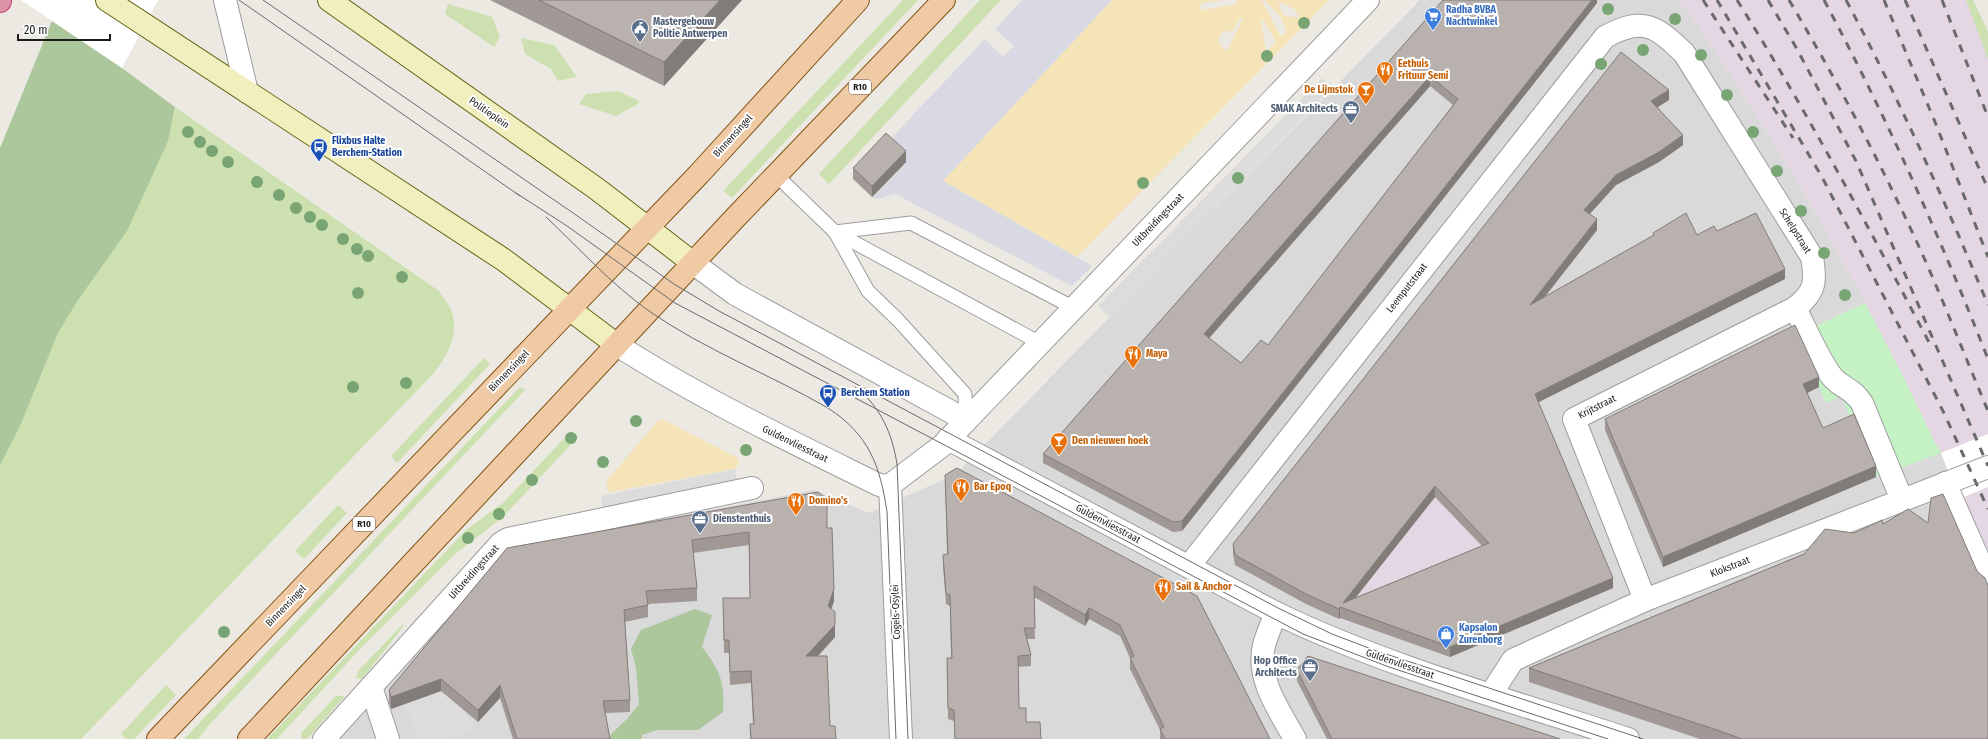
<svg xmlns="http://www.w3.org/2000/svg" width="1988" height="739" font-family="'Fira Sans Condensed',sans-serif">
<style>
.residential{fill:#dad9da}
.industrial{fill:#e5d6e3}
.grass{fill:#cce1af}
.forest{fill:#adc79d}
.sand{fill:#f5e4b8;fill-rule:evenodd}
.park{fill:#c5f2c5}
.parking{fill:#dcdcdc}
.plaza{fill:#d8d9e2}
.pier{fill:#fff}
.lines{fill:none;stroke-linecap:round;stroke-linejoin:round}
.lane-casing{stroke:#9d9d9d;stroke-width:15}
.street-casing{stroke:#9d9d9d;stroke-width:24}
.secondary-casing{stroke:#636512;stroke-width:24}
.primary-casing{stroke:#835312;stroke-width:24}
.highway-casing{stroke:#c23974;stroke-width:24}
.lane{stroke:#fff;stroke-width:13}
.street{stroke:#fff;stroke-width:22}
.secondary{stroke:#f1efbd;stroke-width:22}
.primary{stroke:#f0c9a5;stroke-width:22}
.highway{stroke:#db94a7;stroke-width:22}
.tram{stroke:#6a6a6a;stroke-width:1}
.rail{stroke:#6a6a6a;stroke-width:3;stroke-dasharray:8 8;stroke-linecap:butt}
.tree{fill:#78a573}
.wall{fill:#9f9895;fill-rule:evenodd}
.shaded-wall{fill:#827c79}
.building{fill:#b9b1ad;stroke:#827c79;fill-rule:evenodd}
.labels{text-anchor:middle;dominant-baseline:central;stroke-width:4;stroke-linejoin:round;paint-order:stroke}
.shield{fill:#fff;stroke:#606060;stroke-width:1}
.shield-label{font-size:9px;font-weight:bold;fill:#1c1c1c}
.shop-label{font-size:10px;font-weight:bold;fill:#366cbe;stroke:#fff;text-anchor:start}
.service-label{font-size:10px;font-weight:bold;fill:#4e5e75;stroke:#fff;text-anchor:start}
.food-label{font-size:10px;font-weight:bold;fill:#c56008;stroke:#fff;text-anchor:start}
.street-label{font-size:10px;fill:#1c1c1c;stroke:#fff}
.transit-label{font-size:10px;font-weight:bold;fill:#164399;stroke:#fff;text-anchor:start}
</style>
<rect width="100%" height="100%" fill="#ece9e3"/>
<polygon class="residential" points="1420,0 1677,0 1694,20 1733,78 1801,187 1857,287 1941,453 1959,499 1988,739 338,739 505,549 814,490 869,513 956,474"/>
<g class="industrial">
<polygon points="1677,0 1973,0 1988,32 1988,434 1941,453 1857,287 1801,187 1733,78 1694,20"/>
<polygon points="1443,442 1509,521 1402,640 1336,618"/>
<polygon points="1988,487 1988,564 1959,499"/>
</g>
<g class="grass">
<polygon points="903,0 918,0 732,198 723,191"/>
<polygon points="980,0 1001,0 829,184 819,174"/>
<polygon points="1966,0 1973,0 1988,32 1988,59"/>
<polygon points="448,4 492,17 500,37 494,47 445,14"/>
<polygon points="521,38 554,45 577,77 558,81 551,69 525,54"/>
<polygon points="618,91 639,101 638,104 616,116 579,104 586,94"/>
<path d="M175 107 439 291C443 298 450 305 452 313 459 335 447 356 434 373L81 739H0V464L20 425 58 333 168 141Z"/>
<polygon points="484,358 490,364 397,463 391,456"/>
<polygon points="520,387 525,390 210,724 198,739 184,739"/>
<polygon points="571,431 578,437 503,517 455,554 359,650 277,739 267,739 466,530 504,502"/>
<polygon points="338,505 347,513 304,559 295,551"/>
<polygon points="403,624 403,627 362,679 356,678 358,671"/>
<polygon points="166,685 176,695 134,739 126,739 121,734"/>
<polygon points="336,696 345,696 307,739 302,739 301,733"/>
</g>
<g class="forest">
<polygon points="52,21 122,68 175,107 168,141 127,231 78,300 58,333 20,426 0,465 0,148"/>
<path d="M695 609 712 615 702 647C720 670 725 682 723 712L698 730H657L642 735V739H608L611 734 626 720 639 704 636 668 631 649 641 630Z"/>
</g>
<g class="sand">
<path d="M1112 0H1223L1206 2 1200 5V8L1204 10 1235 4 1238 2 1236 0H1262L1280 35H1284L1286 30 1281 17 1264 0H1329L1077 257 943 181ZM1278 2 1295 9 1299 18 1283 15ZM1240 18H1243L1227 51C1218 45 1215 40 1223 31H1228L1232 33ZM1261 20H1263L1275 40 1274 44 1266 52Z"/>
<polygon points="662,419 738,458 739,464 735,469 610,492 607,488 607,480 658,421"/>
</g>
<polygon class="park" points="1865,303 1902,374 1935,443 1941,453 1876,477 1841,396 1826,403 1796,335"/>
<g class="parking">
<polygon points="1322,78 1332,88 1110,318 1098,306"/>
<polygon points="735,469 738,483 604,509 601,496"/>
<polygon points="436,687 467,713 467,718 473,723 476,732 447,739 417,739 406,704 428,696"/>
</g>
<polygon class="plaza" points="1022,0 1112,0 943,181 1092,266 1072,286 895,194 877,199 872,197 905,162 891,140 895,134 985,39 1003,57 1014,46 995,29"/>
<g class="pier">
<polygon points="21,0 158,0 122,68"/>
<polygon points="1988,434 1988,487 1959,499 1941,453"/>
</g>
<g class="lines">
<defs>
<g id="lane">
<polyline points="776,175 835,232 1040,343"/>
<polyline points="835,232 911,223 1074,308"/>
<polyline points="835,232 868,291 898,320 965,394 966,420"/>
</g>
<g id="street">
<polyline points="225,0 247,92"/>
<polyline points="693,263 735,294 966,420"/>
<path d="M1795 308C1805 327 1821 365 1834 379 1844 389 1852 388 1862 403L1902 500"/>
<path d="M617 345C700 398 788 440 877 484L883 486 890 485 943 445 1368 0"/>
<path d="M948 439 1276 613C1388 667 1509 700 1628 739"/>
<polyline points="1945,483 1988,581"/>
<polyline points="890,485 901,739"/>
<path d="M1189 566 1605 37C1643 16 1656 26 1684 53L1812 257C1816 281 1816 292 1795 308L1574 419 1645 600"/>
<path d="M1276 613C1272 623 1267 634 1264 645 1256 679 1279 710 1295 739"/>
<polyline points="371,687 388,739"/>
<polyline points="1491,694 1513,660 1537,649 1645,600 1988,467"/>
<polyline points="324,739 501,543 508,539 752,488"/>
</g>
<g id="secondary">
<polyline points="107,0 504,260 617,345"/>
<polyline points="329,0 597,189 693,263"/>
</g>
<g id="primary">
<polyline points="158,739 699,174 858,0"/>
<polyline points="249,739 735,218 944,0"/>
</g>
<polyline id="highway" points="0,1 0,0"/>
</defs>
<use href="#lane" class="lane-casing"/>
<use href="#street" class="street-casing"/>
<use href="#secondary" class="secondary-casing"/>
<use href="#primary" class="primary-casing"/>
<use href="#highway" class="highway-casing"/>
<use href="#lane" class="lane"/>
<use href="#street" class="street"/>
<use href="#secondary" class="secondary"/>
<use href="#primary" class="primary"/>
<use href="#highway" class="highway"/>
<g class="tram">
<polyline points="239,0 520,196"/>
<polyline points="263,0 576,215 674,284 719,311 1278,608 1332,634 1374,650 1643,739"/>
<polyline points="516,193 567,226 675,303 1303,634 1389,667 1608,739"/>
<path d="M546 217C580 249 611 284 649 311 705 350 769 374 828 408 869 435 880 465 887 512L896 739"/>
<path d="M855 387C881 407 892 433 897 464L908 739"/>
</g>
<g class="rail">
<polyline points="1703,0 1793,138"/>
<polyline points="1717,0 1822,177 1944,413 1988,509"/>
<path d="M1737 0C1808 113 1870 230 1932 348"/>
<polyline points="1768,0 1797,49 1856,161 1988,466"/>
<path d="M1789 0C1839 84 1885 171 1925 260 1947 310 1967 361 1988 411"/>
<path d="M1824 0C1886 116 1940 237 1988 359"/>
<path d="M1846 0C1899 99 1945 201 1988 305"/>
<polyline points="1884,0 1935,122 1988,257"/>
<polyline points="1905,0 1988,189"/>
<polyline points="1942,0 1988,117"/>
</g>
</g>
<g class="tree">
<circle cx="1608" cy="9" r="6"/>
<circle cx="1675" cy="19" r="6"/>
<circle cx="1304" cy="23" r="6"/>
<circle cx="1643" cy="50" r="6"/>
<circle cx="1701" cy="55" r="6"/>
<circle cx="1267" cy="56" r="6"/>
<circle cx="1601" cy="64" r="6"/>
<circle cx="1727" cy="95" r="6"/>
<circle cx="188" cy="132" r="6"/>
<circle cx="1753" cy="132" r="6"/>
<circle cx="200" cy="142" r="6"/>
<circle cx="212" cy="151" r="6"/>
<circle cx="228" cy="162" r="6"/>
<circle cx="1777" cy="171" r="6"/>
<circle cx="1238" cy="178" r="6"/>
<circle cx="257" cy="182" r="6"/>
<circle cx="1143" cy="183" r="6"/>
<circle cx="279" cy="195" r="6"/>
<circle cx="296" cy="208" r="6"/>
<circle cx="1801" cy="211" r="6"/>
<circle cx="310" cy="217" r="6"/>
<circle cx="322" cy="225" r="6"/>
<circle cx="343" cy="239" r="6"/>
<circle cx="357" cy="249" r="6"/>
<circle cx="1824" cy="253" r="6"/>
<circle cx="368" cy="256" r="6"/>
<circle cx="402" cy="277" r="6"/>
<circle cx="358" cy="293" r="6"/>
<circle cx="1845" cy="295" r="6"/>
<circle cx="406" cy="383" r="6"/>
<circle cx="353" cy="387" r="6"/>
<circle cx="636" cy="421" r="6"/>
<circle cx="571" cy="438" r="6"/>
<circle cx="746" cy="450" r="6"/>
<circle cx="603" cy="462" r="6"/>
<circle cx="532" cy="480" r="6"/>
<circle cx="499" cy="514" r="6"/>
<circle cx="468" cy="538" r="6"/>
<circle cx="224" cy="632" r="6"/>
</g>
<g class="wall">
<polygon points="490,0 742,0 664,86"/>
<path d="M1443 0H1597V3L1182 531 1173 532 1043 463V454ZM1430 86 1453 105 1268 345 1241 363 1209 338Z"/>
<path d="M1621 52 1669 100 1658 107 1683 145 1659 162 1616 185 1590 214 1597 230 1545 297 1653 236V233L1697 235 1717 231 1785 279 1538 402 1613 588 1450 657 1340 618 1339 619 1306 604 1235 565 1233 554V544ZM1435 497 1482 546 1355 598Z"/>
<polygon points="906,162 872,197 853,179 853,168"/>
<polygon points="1819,387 1807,393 1823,428 1876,477 1663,567 1605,430 1605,419"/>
<polygon points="945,475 1270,739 1160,739 1160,730 1130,669 1130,658 1120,636 1089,619 1085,626 1034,597 1035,639 1027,639 1031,655 1031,666 1018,667 1019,708 1026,722 1041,739 955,739 954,721 948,719 947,658 951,658 950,606 946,604 943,566 943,555 947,554"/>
<polygon points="818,492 827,528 834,601 831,609 835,637 818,656 830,726 836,739 750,739 750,724 753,724 751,683 730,685 729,653 724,653 723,611 750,598 749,545 693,553 697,588 697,601 648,604 648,617 625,622 630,700 630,712 605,713 610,739 513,739 500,698 478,722 441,691 391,709 389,703 389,690 507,548"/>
<polygon points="1883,524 1988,739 1700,739 1529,682 1529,668 1854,533"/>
<polygon points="1297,670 1560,739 1327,739 1297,681"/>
</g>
<g class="shaded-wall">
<polygon points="720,0 742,0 664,86 664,62"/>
<polygon points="1592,0 1597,0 1597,3 1182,531 1182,521"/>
<polygon points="1430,76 1430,86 1204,344 1204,334"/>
<polygon points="1669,90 1669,100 1651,111 1651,101"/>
<polygon points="1683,135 1683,145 1659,162 1616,185 1584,220 1584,210 1616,175"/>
<polygon points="906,151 906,162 872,197 872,186"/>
<polygon points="1597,219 1597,230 1530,315 1530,305"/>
<polygon points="1785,269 1785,279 1535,404 1535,394"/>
<polygon points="1819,377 1819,387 1803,395 1803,384"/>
<polygon points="1876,466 1876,477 1663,567 1663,557"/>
<polygon points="1435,486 1435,497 1346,610 1343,603"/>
<polygon points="1613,578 1613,588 1450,657 1450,647"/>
<polygon points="834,589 834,601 828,619 828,606"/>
<polygon points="1340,607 1340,618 1339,619 1339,609"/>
<polygon points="1089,608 1089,619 1085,626 1085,615"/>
<polygon points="835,625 835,637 806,669 806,656"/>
<polygon points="441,679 441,691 391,709 391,697"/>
<polygon points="500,685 500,698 478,722 478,710"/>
</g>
<g class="building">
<polygon points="539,0 720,0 664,62"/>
<path d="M1443 0H1592L1182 521 1173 522 1043 454ZM1430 76 1458 99 1268 345 1261 340 1241 363 1204 334Z"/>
<path d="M1621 52 1669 90 1651 101 1683 135 1659 152 1616 175 1584 210 1597 219 1530 305 1654 235 1653 233 1686 213 1697 235 1714 226 1717 231 1756 213 1785 269 1535 394 1613 578 1450 647 1340 607 1339 609 1306 594 1235 555 1233 544ZM1435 486 1489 543 1343 603Z"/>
<polygon points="886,133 906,151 872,186 853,168"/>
<polygon points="1795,325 1819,377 1803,384 1823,428 1854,414 1876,466 1663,557 1605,419"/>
<polygon points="957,468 1197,596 1270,739 1165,739 1160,729 1164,727 1130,658 1134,656 1120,625 1089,608 1085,615 1034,586 1035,628 1024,628 1031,655 1018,656 1019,708 1026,708 1026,722 1040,722 1041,739 955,739 954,710 948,708 947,658 952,658 950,595 946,593 943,555 948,554 945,475"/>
<polygon points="818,492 827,499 827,528 832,528 834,589 828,606 835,612 835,625 806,656 827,656 830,726 835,726 836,739 751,739 750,724 754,724 751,671 730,672 729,640 724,640 723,598 750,598 749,532 692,540 697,588 646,591 648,605 624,610 630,700 603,701 610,739 517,739 500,685 478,710 441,679 391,697 389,690 507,548"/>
<polygon points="1943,494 1977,571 1985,578 1988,586 1988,739 1742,739 1720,731 1529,668 1804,554 1825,529 1854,533 1882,520 1883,524 1908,509 1928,523 1931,498"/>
<polygon points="1308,656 1560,739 1332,739 1297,670"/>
</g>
<defs>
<symbol id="supermarket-pin" viewBox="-11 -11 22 30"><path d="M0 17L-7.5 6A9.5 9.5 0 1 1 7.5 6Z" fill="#3f7fe0" stroke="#fff"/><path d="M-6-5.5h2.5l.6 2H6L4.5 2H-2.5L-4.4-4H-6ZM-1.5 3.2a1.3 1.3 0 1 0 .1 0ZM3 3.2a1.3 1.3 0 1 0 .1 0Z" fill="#fff"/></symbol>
<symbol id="civic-pin" viewBox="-11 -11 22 30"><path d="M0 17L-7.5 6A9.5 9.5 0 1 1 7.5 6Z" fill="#5c6f8a" stroke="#fff"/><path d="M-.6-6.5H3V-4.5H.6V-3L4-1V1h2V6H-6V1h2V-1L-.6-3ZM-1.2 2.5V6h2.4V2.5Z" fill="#fff"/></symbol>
<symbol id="restaurant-pin" viewBox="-11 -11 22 30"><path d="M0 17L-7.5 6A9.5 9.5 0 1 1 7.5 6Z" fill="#e8710a" stroke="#fff"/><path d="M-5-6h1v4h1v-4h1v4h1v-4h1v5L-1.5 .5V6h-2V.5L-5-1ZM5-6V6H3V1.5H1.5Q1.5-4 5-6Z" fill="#fff"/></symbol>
<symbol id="bar-pin" viewBox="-11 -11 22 30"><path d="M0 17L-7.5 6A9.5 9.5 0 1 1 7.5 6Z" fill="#e8710a" stroke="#fff"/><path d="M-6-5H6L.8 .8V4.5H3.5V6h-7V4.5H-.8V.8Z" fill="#fff"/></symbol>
<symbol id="office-pin" viewBox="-11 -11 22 30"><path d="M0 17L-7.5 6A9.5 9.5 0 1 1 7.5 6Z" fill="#5c6f8a" stroke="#fff"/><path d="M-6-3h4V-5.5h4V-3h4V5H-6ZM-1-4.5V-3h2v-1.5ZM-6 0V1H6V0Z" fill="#fff"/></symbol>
<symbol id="bus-pin" viewBox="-11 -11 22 30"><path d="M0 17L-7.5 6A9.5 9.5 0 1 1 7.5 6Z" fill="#1a4fb4" stroke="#fff"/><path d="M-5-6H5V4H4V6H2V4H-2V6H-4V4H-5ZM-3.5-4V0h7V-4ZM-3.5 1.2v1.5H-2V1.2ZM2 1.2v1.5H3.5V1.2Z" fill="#fff"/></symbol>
<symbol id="shop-pin" viewBox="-11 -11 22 30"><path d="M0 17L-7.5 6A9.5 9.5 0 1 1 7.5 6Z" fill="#3f7fe0" stroke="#fff"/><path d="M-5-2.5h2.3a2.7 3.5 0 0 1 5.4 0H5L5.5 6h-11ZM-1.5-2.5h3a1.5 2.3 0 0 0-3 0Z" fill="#fff"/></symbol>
</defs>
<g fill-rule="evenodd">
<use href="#supermarket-pin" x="1423" y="6" width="20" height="27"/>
<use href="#civic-pin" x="630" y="18" width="20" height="27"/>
<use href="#restaurant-pin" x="1375" y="60" width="20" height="27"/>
<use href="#bar-pin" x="1356" y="80" width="20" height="27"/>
<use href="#office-pin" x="1341" y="99" width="20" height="27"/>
<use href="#bus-pin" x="309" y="137" width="20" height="27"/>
<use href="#restaurant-pin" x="1123" y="344" width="20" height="27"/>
<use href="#bus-pin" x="818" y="383" width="20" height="27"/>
<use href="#bar-pin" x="1049" y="431" width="20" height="27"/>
<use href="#restaurant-pin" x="951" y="477" width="20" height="27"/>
<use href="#restaurant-pin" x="786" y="491" width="20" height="27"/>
<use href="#office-pin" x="690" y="509" width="20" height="27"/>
<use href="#restaurant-pin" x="1153" y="577" width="20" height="27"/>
<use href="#shop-pin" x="1436" y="624" width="20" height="27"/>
<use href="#office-pin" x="1300" y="657" width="20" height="27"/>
</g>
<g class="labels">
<g class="shield">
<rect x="849" y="80" width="22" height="14" rx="3"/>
<rect x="353" y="517" width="22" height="14" rx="3"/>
</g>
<g class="shield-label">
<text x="860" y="87">R10</text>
<text x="364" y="524">R10</text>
</g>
<g class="shop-label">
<text x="1446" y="10">Radha BVBA<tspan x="1446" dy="12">Nachtwinkel</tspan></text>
<text x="1459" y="628">Kapsalon<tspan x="1459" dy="12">Zurenborg</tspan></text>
</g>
<g class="service-label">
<text x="653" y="22">Mastergebouw<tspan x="653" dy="12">Politie Antwerpen</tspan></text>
<text x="1338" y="109" text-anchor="end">SMAK Architects</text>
<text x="713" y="519">Dienstenthuis</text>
<text x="1297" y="661" text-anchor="end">Hop Office<tspan x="1297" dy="12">Architects</tspan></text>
</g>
<g class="food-label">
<text x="1398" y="64">Eethuis<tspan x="1398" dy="12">Frituur Semi</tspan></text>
<text x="1353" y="90" text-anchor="end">De Lijmstok</text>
<text x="1146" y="354">Maya</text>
<text x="1072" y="441">Den nieuwen hoek</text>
<text x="974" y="487">Bar Epoq</text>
<text x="809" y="501">Domino's</text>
<text x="1176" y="587">Sail &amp; Anchor</text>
</g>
<g class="street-label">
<text transform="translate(489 113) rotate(35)">Politieplein</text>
<text transform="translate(733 136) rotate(-48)">Binnensingel</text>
<text transform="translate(1158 220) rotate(-46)">Uitbreidingstraat</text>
<text transform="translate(1795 231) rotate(58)">Schelpstraat</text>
<text transform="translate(1407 288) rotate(-52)">Leemputstraat</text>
<text transform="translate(509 371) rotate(-46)">Binnensingel</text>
<text transform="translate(1597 407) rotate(-27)">Krijtstraat</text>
<text transform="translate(795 444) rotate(26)">Guldenvliesstraat</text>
<text transform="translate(1108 524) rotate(28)">Guldenvliesstraat</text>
<text transform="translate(1730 567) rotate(-21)">Klokstraat</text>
<text transform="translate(474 572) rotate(-48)">Uitbreidingstraat</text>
<text transform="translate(286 606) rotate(-46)">Binnensingel</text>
<text transform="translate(896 612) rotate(-92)">Cogels-Osylei</text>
<text transform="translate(1400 664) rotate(19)">Guldenvliesstraat</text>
</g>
<g class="transit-label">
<text x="332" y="141">Flixbus Halte<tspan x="332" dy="12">Berchem-Station</tspan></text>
<text x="841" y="393">Berchem Station</text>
</g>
</g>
<path d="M18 34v6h92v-6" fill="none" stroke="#1c1c1c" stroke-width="2"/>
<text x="24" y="34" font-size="12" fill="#1c1c1c" stroke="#ffffff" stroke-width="3" paint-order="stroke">20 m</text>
</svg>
